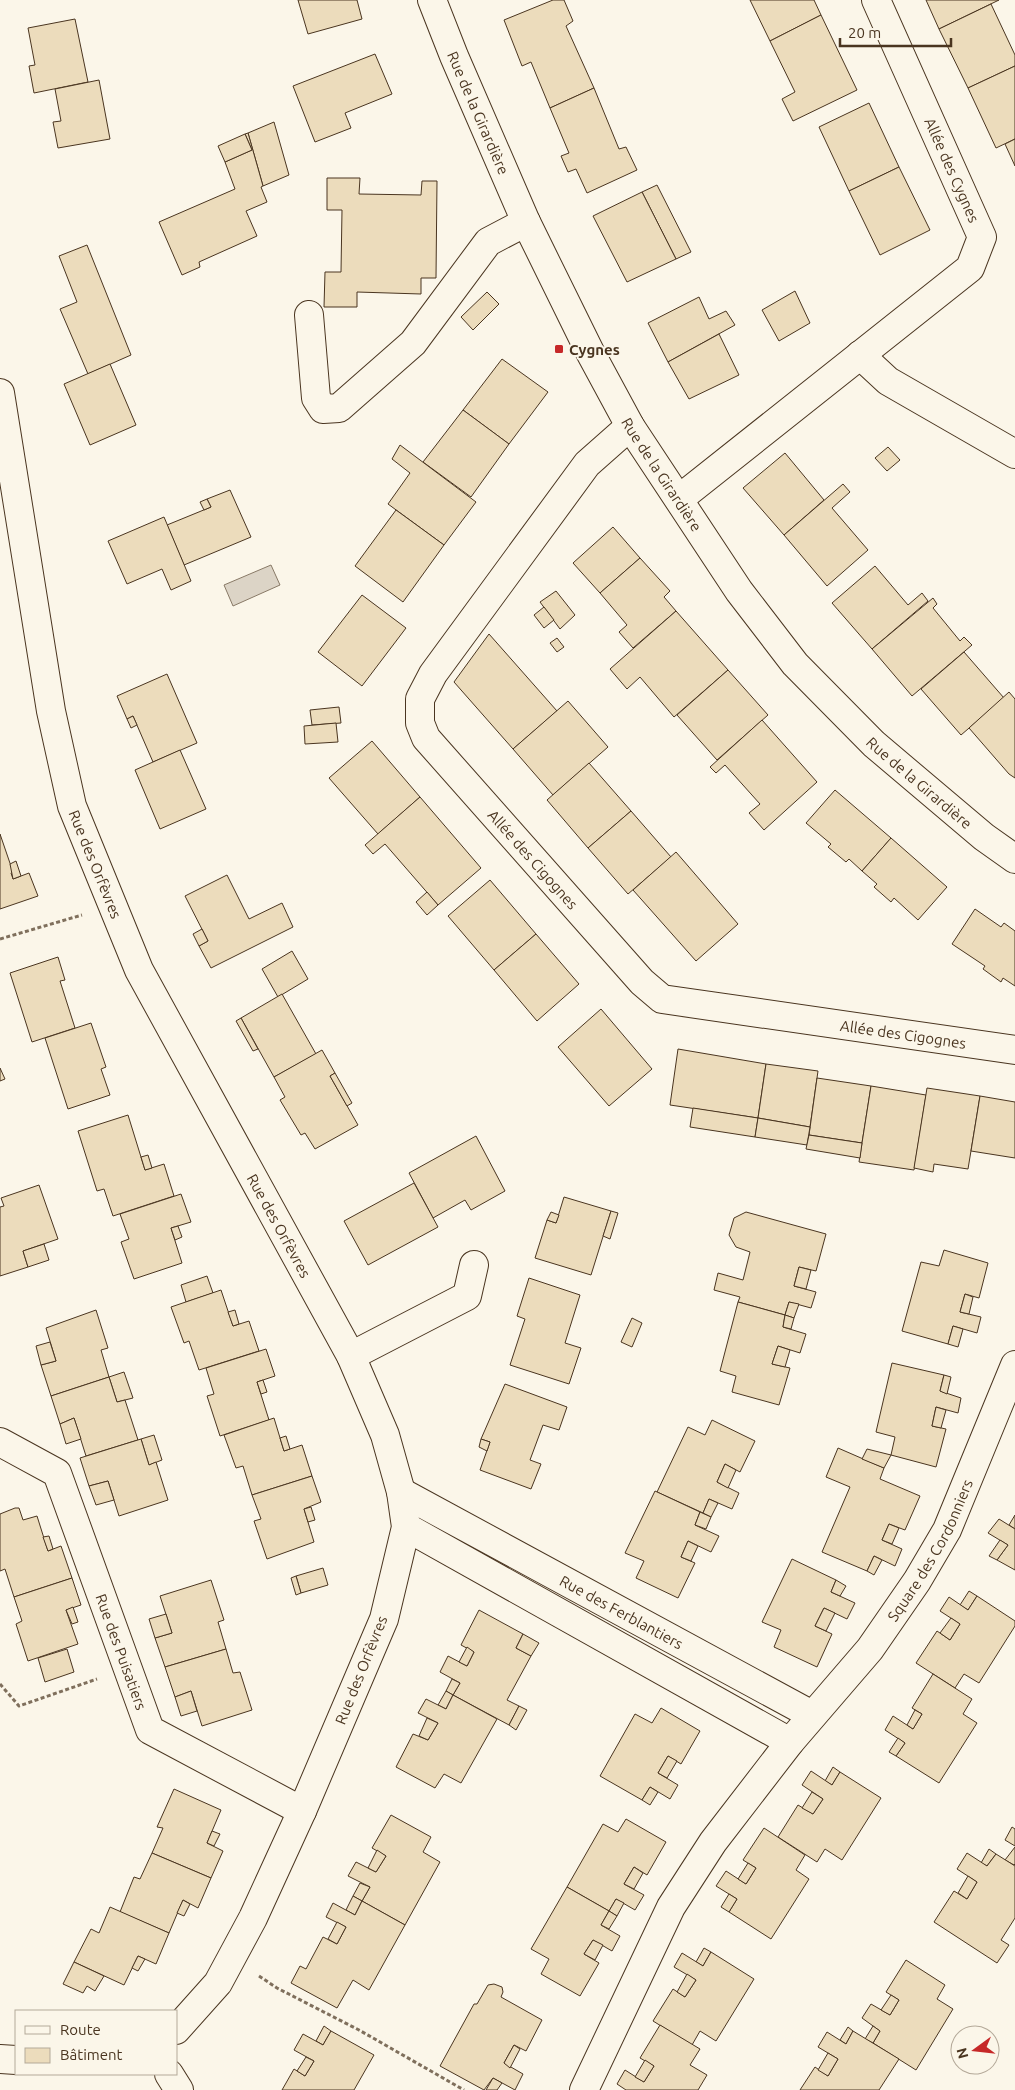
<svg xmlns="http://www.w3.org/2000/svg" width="1015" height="2090" font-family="Ubuntu,sans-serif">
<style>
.water{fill:#dcd4c6;stroke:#887966}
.building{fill:#ecdcbc;stroke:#4a3520}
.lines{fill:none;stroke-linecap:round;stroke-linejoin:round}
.minor-casing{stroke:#4a3520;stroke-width:30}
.path{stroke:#7f6f5c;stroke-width:3;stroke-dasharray:4 2.5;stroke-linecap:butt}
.minor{stroke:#fbf6e9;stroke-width:28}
.poi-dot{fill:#c62828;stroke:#fbf6e9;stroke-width:2}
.labels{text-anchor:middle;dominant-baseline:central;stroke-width:4;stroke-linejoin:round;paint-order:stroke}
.street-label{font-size:15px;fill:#4a3520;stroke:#fbf6e9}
.poi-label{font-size:15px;font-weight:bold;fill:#4a3520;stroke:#fbf6e9;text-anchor:start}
</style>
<rect width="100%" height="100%" fill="#fbf6e9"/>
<polygon class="water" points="271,565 280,585 233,606 224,585"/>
<g class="building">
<polygon points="298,0 357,0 362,19 308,34"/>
<polygon points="553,0 564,0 573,21 566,26 594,88 550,108 531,62 522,66 504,20"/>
<polygon points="750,0 814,0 821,15 770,41"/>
<polygon points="926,0 999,0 939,29"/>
<polygon points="991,4 1015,55 1015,66 968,88 939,29"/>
<polygon points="821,15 857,90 793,121 782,99 795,92 770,41"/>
<polygon points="75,19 88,82 34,93 29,66 35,65 28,28"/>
<polygon points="375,54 392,94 345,113 351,128 315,142 293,86"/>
<polygon points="1015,66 1015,139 996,148 968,88"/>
<polygon points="99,80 110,139 58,148 53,122 61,121 55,89"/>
<polygon points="594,88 619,149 626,147 637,170 587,193 576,169 568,172 561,156 569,153 550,108"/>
<polygon points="869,103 899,167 849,191 819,127"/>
<polygon points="274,122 289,175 263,186 248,133"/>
<polygon points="248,133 263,186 261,187 267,202 246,211 257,236 199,262 200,267 182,275 159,222 235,189 225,162 252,150 245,134"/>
<polygon points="245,134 252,150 225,162 218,146"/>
<polygon points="1015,139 1015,166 1005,144"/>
<polygon points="899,167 930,230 880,255 849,191"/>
<polygon points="327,178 360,178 359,194 421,195 422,181 437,181 436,278 421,278 421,294 357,292 357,307 324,307 325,272 341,272 342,210 327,210"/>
<polygon points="657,185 691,252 676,259 642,192"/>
<polygon points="642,192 676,259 627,282 593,216"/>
<polygon points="87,245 131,355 88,374 60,309 77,302 59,256"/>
<polygon points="795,291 810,323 779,341 762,310"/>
<polygon points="487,292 499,304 473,330 461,317"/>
<polygon points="699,297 709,319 726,311 735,325 668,362 648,323"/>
<polygon points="719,334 739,375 689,399 668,362"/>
<polygon points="502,359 548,392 509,444 463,410"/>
<polygon points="110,364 136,425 90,445 64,384"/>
<polygon points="463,410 509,444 471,497 423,462"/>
<polygon points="400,445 476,502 444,545 388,504 410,473 392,459"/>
<polygon points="888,447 900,460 887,471 875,458"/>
<polygon points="785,453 824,500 784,535 743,488"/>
<polygon points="843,484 850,492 832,508 868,550 827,586 784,535"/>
<polygon points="230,490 251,537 184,565 167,525 211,507 207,499"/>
<polygon points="207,499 211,507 204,510 200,502"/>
<polygon points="396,510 444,545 403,602 355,566"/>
<polygon points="164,517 191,581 171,590 162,569 127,584 108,541"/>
<polygon points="613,527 640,558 600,593 573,563"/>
<polygon points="640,558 670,591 664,597 676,611 633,648 619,632 627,625 600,593"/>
<polygon points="875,566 908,605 922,593 928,601 872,649 832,603"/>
<polygon points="556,591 575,615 560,629 540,602"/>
<polygon points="362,595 406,628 362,686 318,652"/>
<polygon points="933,598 937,604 933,608 960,641 964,637 972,645 912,696 872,649"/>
<polygon points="544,607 554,620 544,628 534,615"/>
<polygon points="676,611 728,670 674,717 640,677 627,689 610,669"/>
<polygon points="489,634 557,711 513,749 454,682"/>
<polygon points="557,638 564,647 557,652 550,643"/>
<polygon points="964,652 1004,698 961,735 921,689"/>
<polygon points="728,670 768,715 717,760 677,715"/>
<polygon points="167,674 197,743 153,762 133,716 127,719 117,696"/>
<polygon points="1009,692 1015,699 1015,778 1009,774 969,728"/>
<polygon points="568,701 608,747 553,795 513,749"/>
<polygon points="339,707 341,723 312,725 310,710"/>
<polygon points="133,716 137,725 131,728 127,719"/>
<polygon points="762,720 817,782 764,830 749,813 760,804 725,765 716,773 710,767"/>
<polygon points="336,723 338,742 305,744 304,726"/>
<polygon points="372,741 420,797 378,834 329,778"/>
<polygon points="180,750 206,809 160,829 135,770"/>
<polygon points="589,763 631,811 588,848 547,800"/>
<polygon points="835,790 891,838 862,871 849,859 846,862 828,847 831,844 806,823"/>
<polygon points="420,797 481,868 438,905 385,844 373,854 365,845"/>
<polygon points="631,811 671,857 628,894 588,848"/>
<polygon points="0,834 13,872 11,873 13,879 29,873 38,896 0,909"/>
<polygon points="891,838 947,887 918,920 894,898 891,902 874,887 877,884 862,871"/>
<polygon points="676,852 738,924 696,961 633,890"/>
<polygon points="16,861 21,876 13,879 10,864"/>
<polygon points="227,875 249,919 282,903 293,927 211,968 199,946 208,941 185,896"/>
<polygon points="490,880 536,934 494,970 448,916"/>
<polygon points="427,892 438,905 427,915 416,902"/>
<polygon points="975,909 1001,927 1004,923 1015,931 1015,986 1003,978 1001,982 983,969 985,966 952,944"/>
<polygon points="202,929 208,941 199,946 193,934"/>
<polygon points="536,934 579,984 537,1021 494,970"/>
<polygon points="292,951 308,979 278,997 262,969"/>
<polygon points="58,957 65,980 60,981 75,1028 32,1042 10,973"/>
<polygon points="282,994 316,1054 274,1077 241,1018"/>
<polygon points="601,1009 652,1069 609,1106 558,1047"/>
<polygon points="241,1018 258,1049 253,1051 236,1021"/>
<polygon points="91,1023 106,1067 101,1069 110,1095 68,1109 45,1038"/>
<polygon points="678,1049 766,1064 758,1118 670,1105"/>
<polygon points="322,1050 335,1073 330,1076 358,1125 315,1149 305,1133 301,1135 280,1100 285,1097 274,1077"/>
<polygon points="766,1064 818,1071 810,1127 758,1118"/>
<polygon points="0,1068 5,1079 0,1081"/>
<polygon points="335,1073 352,1103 347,1106 330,1076"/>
<polygon points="817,1078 871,1086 862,1143 809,1135"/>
<polygon points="871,1086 926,1095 914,1170 859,1162"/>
<polygon points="927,1088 980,1096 968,1169 934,1164 933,1172 914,1168"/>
<polygon points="980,1096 1015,1102 1015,1158 971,1151"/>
<polygon points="693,1108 758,1118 755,1137 690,1127"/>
<polygon points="128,1115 145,1170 164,1164 174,1196 113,1216 104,1189 97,1191 78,1131"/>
<polygon points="758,1118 810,1127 807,1145 755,1137"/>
<polygon points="809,1135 862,1143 860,1158 806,1149"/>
<polygon points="476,1136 505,1191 471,1210 465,1200 433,1218 409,1173"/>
<polygon points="148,1155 152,1168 145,1170 141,1157"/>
<polygon points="414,1183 438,1227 368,1265 344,1221"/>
<polygon points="39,1185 58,1239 23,1251 28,1267 0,1276 0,1207 4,1206 1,1198"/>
<polygon points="181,1194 191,1222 171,1228 182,1263 134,1279 121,1242 129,1239 120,1214"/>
<polygon points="564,1197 611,1211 591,1275 535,1258 547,1220 556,1223"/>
<polygon points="611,1211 618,1213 610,1239 603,1236"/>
<polygon points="551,1212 559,1215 556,1223 547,1220"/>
<polygon points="746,1212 826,1234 816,1271 799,1267 794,1286 816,1292 811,1308 789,1302 785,1315 738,1302 740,1297 714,1290 718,1273 743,1280 750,1252 736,1247 729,1235 734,1218"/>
<polygon points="178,1226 182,1237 175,1240 171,1228"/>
<polygon points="44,1244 49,1260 28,1267 23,1251"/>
<polygon points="944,1250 988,1263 979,1298 965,1294 960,1312 981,1317 977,1333 953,1326 948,1344 902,1331 921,1262 939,1266"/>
<polygon points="799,1267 811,1270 806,1289 794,1286"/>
<polygon points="207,1276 213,1293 186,1302 181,1285"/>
<polygon points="529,1278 580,1295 565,1343 581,1348 569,1384 510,1365 525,1319 517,1316"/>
<polygon points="221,1290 233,1326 249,1321 259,1351 199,1370 189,1341 184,1343 171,1307"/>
<polygon points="965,1294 973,1297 969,1314 960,1312"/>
<polygon points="738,1302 785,1315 783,1327 806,1334 800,1353 778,1346 772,1364 790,1368 779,1405 732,1392 736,1376 720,1371"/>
<polygon points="789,1302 799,1304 794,1318 785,1315"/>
<polygon points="96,1310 108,1348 101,1350 109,1377 51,1396 41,1365 56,1361 46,1328"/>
<polygon points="235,1310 239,1324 233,1326 228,1312"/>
<polygon points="785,1315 794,1318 791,1329 783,1327"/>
<polygon points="632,1318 642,1323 632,1347 621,1342"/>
<polygon points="953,1326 963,1329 958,1347 948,1344"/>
<polygon points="50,1342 56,1361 41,1365 36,1346"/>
<polygon points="778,1346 790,1350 785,1367 772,1364"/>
<polygon points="266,1349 275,1376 257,1382 269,1420 220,1436 207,1396 214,1394 206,1368"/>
<polygon points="892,1363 944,1375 940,1391 961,1398 958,1413 936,1407 932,1426 946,1429 936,1467 891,1455 895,1437 876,1432"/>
<polygon points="124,1372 133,1398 117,1402 109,1377"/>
<polygon points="944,1375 951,1377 947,1394 940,1391"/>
<polygon points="109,1377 117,1402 125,1400 138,1440 86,1456 74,1418 60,1424 51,1396"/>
<polygon points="263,1380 267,1392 261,1394 257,1382"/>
<polygon points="505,1384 567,1407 559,1430 543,1425 530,1460 541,1464 531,1489 480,1470 490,1442 481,1439"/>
<polygon points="936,1407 946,1410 941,1428 932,1426"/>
<polygon points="74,1418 81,1439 66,1444 60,1424"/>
<polygon points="274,1418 284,1451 302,1445 312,1476 252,1495 243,1466 236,1468 224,1435"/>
<polygon points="712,1420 755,1441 740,1472 725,1464 717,1482 739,1493 732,1509 709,1499 703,1513 657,1492 688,1427 705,1435"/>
<polygon points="154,1435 162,1460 149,1465 141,1439"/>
<polygon points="286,1436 290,1449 284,1451 280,1438"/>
<polygon points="141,1439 149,1465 156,1462 168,1500 119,1516 108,1481 89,1486 80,1458"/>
<polygon points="481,1439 490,1442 487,1451 479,1447"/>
<polygon points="838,1448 884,1468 880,1479 920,1496 905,1530 889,1524 882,1540 902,1549 895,1566 874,1556 867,1571 822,1552 850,1487 826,1477"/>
<polygon points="867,1449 891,1455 884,1468 862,1459"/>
<polygon points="725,1464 736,1470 728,1488 717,1482"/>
<polygon points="312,1476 321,1502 304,1509 314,1542 267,1559 254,1521 261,1519 252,1495"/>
<polygon points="108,1481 114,1500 96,1505 89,1486"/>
<polygon points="655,1491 700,1512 695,1525 719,1536 711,1552 688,1541 681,1557 695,1563 678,1598 636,1578 644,1561 625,1553"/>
<polygon points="709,1499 718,1503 711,1517 703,1513"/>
<polygon points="311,1507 315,1520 308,1522 304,1509"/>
<polygon points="15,1508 19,1508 23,1520 37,1516 48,1551 61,1546 72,1578 14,1597 5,1569 0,1571 0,1514"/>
<polygon points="700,1512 711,1517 706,1529 695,1525"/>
<polygon points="1015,1515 1015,1529 1009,1525"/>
<polygon points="999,1519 1015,1529 1015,1570 997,1560 1008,1545 988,1533"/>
<polygon points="889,1524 899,1528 892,1544 882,1540"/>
<polygon points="49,1536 53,1549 48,1551 43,1537"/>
<polygon points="1000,1540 1008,1545 997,1560 989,1556"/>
<polygon points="688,1541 698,1546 691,1561 681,1557"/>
<polygon points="874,1556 882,1560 874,1575 867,1571"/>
<polygon points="792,1559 836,1580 831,1592 855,1603 847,1619 824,1608 815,1626 832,1634 817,1667 774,1647 781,1630 762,1622"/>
<polygon points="323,1568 328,1585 301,1593 296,1576"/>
<polygon points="296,1576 301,1593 296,1595 291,1578"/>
<polygon points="72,1578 81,1605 66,1610 78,1644 28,1661 16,1624 22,1621 14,1597"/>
<polygon points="211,1580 224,1620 218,1622 226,1649 165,1667 155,1638 172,1633 160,1596"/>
<polygon points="836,1580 846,1586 840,1596 831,1592"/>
<polygon points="969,1591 977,1596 968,1610 960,1605"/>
<polygon points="977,1596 1015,1621 1015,1626 979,1683 964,1674 955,1688 916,1663 937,1631 950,1640 960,1624 940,1611 949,1597 968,1610"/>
<polygon points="73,1607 78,1622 72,1624 66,1610"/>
<polygon points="824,1608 835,1613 826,1631 815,1626"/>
<polygon points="479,1610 523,1634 516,1648 531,1656 507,1700 519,1706 509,1725 453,1695 460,1683 440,1672 448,1656 467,1666 474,1652 461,1645"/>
<polygon points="166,1614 172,1633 155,1638 149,1619"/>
<polygon points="951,1618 960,1624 950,1640 940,1633"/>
<polygon points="523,1634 539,1643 531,1656 516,1648"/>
<polygon points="467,1647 474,1652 467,1666 459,1662"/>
<polygon points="67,1649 74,1672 45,1682 38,1658"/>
<polygon points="226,1649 233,1673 240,1672 252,1710 202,1726 191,1691 175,1697 165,1667"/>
<polygon points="933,1674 972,1699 963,1714 977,1723 939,1783 896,1756 905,1743 885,1730 893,1716 913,1729 922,1714 912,1708"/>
<polygon points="452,1679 460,1683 453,1695 446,1691"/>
<polygon points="191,1691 197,1711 181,1716 175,1697"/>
<polygon points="446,1691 453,1695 446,1709 438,1705"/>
<polygon points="453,1695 497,1719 461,1783 444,1774 435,1788 396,1767 413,1734 428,1740 438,1723 418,1713 426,1699 446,1709"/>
<polygon points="519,1706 527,1710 516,1730 509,1725"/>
<polygon points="661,1708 700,1731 681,1764 668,1756 658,1773 678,1785 670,1799 650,1787 642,1800 600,1776 635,1714 652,1723"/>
<polygon points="915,1710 922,1714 913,1729 907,1725"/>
<polygon points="427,1718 438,1723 428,1740 419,1736"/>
<polygon points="898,1738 905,1743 896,1756 889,1752"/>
<polygon points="668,1756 677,1761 667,1778 658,1773"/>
<polygon points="833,1767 840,1772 832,1785 825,1781"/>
<polygon points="811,1771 832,1785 840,1772 881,1798 842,1860 825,1849 817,1862 778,1837 798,1805 813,1814 823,1799 802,1785"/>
<polygon points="650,1787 658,1792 650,1805 642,1800"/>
<polygon points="174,1789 221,1810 207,1843 223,1851 211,1878 152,1853 163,1828 157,1827"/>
<polygon points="812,1792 823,1799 813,1814 802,1808"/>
<polygon points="391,1815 431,1837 423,1852 440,1862 405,1925 362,1901 370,1887 348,1876 356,1862 376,1872 386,1856 372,1848"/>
<polygon points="626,1819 666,1842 647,1875 634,1867 624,1884 644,1895 635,1910 616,1899 609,1911 567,1887 603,1824 618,1832"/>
<polygon points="1012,1827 1015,1829 1015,1846 1005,1840"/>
<polygon points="764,1828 805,1855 796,1870 809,1879 771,1939 729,1912 737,1899 716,1886 726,1871 746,1884 756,1868 743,1860"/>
<polygon points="212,1831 220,1834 214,1846 207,1843"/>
<polygon points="1015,1847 1015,1864 1014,1865 1005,1860"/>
<polygon points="989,1849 996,1854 987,1866 981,1863"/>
<polygon points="377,1850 386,1856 376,1872 368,1868"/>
<polygon points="152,1853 211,1878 198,1908 183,1900 169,1933 120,1912 134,1877 140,1879"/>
<polygon points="967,1853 987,1866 996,1854 1015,1866 1015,1918 1001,1940 1009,1945 997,1963 934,1922 954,1891 967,1899 977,1882 957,1869"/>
<polygon points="748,1863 756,1868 746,1884 738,1879"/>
<polygon points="634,1867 643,1873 634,1889 624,1884"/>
<polygon points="968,1876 977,1882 967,1899 958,1893"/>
<polygon points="360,1883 370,1887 362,1901 353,1896"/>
<polygon points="567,1887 609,1911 601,1925 620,1936 612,1951 593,1940 584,1954 599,1963 580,1996 541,1974 549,1959 531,1949"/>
<polygon points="729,1894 737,1899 729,1912 721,1907"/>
<polygon points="353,1896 362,1901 355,1915 346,1910"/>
<polygon points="616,1899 624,1903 617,1916 609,1911"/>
<polygon points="183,1900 190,1904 184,1916 177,1913"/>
<polygon points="362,1901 405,1925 369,1990 353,1980 337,2008 291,1983 300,1966 306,1969 323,1937 337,1944 346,1927 326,1917 333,1903 355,1915"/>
<polygon points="110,1907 169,1933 156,1964 138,1956 124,1985 74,1962 91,1929 99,1933"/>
<polygon points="609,1911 617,1916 609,1929 601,1925"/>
<polygon points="337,1922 346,1927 337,1944 328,1939"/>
<polygon points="593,1940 603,1945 595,1960 584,1954"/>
<polygon points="704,1948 711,1952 703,1966 696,1962"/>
<polygon points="711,1952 754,1979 716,2041 700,2031 692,2045 653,2021 673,1989 685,1997 696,1980 674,1967 682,1953 703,1966"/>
<polygon points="138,1956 145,1959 138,1971 132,1968"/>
<polygon points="906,1960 945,1985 937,1999 953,2009 916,2070 873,2043 880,2031 862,2018 871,2004 890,2015 899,2000 886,1992"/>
<polygon points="74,1962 104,1976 95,1991 87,1986 83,1993 63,1984"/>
<polygon points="687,1974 696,1980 685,1997 677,1992"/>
<polygon points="494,1984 502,1987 503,1992 501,1997 542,2020 526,2051 514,2045 504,2063 523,2074 515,2090 493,2078 484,2090 440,2066 474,2004 477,2004 488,1985"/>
<polygon points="891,1995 899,2000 890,2015 881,2010"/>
<polygon points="660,2025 700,2049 690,2065 707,2075 698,2090 626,2090 617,2084 625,2070 644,2082 654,2066 640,2058"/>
<polygon points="324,2026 331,2031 323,2045 316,2041"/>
<polygon points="873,2026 880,2031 873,2043 865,2039"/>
<polygon points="848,2027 853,2031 846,2044 840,2040"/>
<polygon points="331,2031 374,2055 354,2090 282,2090 294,2069 305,2076 314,2061 294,2050 303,2034 323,2045"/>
<polygon points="853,2031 899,2059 879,2090 800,2090 815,2067 828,2076 838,2059 818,2047 827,2032 846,2044"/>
<polygon points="514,2045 520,2049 510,2068 504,2063"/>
<polygon points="828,2053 838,2059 828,2076 818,2070"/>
<polygon points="306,2057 314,2061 305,2076 297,2071"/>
<polygon points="645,2060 654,2066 644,2082 635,2077"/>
<polygon points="493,2078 502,2083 497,2090 486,2090"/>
</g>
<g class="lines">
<defs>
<g id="minor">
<path id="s1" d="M432 0 454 56 526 222 590 352 630 426 739 591 795 664 874 744 984 837 1015 859"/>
<polyline points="309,315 316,398 323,409 339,408 413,343 488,242 526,222"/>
<polyline points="860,355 888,381 1015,454"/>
<path id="s2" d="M0 393 51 711 72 806 139 970 351 1356 385 1435 401 1492 406 1527 384 1619 302 1811 253 1918 218 1983 176 2030"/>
<path id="s3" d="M630 426 587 464 433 674 420 699V723L426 738 642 982 662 999 1015 1050"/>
<polyline points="679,499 970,268 982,237 876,0"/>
<polyline points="351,1356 467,1296 474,1265"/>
<path id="s4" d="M0 1442 57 1473 150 1730 302 1811"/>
<path id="s5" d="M401 1492 812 1715"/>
<polyline points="406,1527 790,1742"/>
<polyline points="0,2059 16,2060"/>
<polyline points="169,2074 179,2090"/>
<path id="s6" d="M584 2090 671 1907 713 1842 790 1742 870 1649 917 1581 947 1530 1015 1365"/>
</g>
</defs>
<use href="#minor" class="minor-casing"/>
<g class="path">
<polyline points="0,939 82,915"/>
<polyline points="0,1684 19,1706 97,1679"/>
<polyline points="259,1976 277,1988 359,2030 464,2090"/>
</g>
<use href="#minor" class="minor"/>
</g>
<rect class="poi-dot" x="554" y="344" width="10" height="10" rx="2.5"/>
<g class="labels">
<g class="street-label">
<text stroke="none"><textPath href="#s1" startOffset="122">Rue de la Girardière</textPath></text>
<text transform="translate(952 170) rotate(66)">Allée des Cygnes</text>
<text stroke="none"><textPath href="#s1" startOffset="528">Rue de la Girardière</textPath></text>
<text stroke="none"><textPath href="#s1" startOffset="932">Rue de la Girardière</textPath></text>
<text stroke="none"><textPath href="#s3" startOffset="548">Allée des Cigognes</textPath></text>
<text stroke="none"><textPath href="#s2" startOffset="482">Rue des Orfèvres</textPath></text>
<text stroke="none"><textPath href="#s3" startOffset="982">Allée des Cigognes</textPath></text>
<text stroke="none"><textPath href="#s2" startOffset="888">Rue des Orfèvres</textPath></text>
<text stroke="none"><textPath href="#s6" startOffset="645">Square des Cordonniers</textPath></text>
<text stroke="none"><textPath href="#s5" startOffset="251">Rue des Ferblantiers</textPath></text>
<text stroke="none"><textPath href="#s4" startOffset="255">Rue des Puisatiers</textPath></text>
<text transform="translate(361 1670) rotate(-68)">Rue des Orfèvres</text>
</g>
<g class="poi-label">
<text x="569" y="349">Cygnes</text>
</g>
</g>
<rect x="15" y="2010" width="162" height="65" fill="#fbf6e9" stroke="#b4a999"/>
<rect x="25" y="2026" width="25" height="8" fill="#fbf6e9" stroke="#b4a999"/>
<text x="60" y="2035" font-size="15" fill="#4a3520">Route</text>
<rect x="25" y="2048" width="25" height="15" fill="#ecdcbc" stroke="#b4a999"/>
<text x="60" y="2060" font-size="15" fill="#4a3520">Bâtiment</text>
<g transform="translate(975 2050) rotate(255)"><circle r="24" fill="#fbf6e9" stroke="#b4a999"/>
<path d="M0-4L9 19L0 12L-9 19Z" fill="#c62828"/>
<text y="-8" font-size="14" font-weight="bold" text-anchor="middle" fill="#4a3520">N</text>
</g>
<path d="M840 38v8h111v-8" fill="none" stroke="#4a3520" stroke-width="2.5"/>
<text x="848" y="38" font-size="15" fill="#4a3520" stroke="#fbf6e9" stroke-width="4" paint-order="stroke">20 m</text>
</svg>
